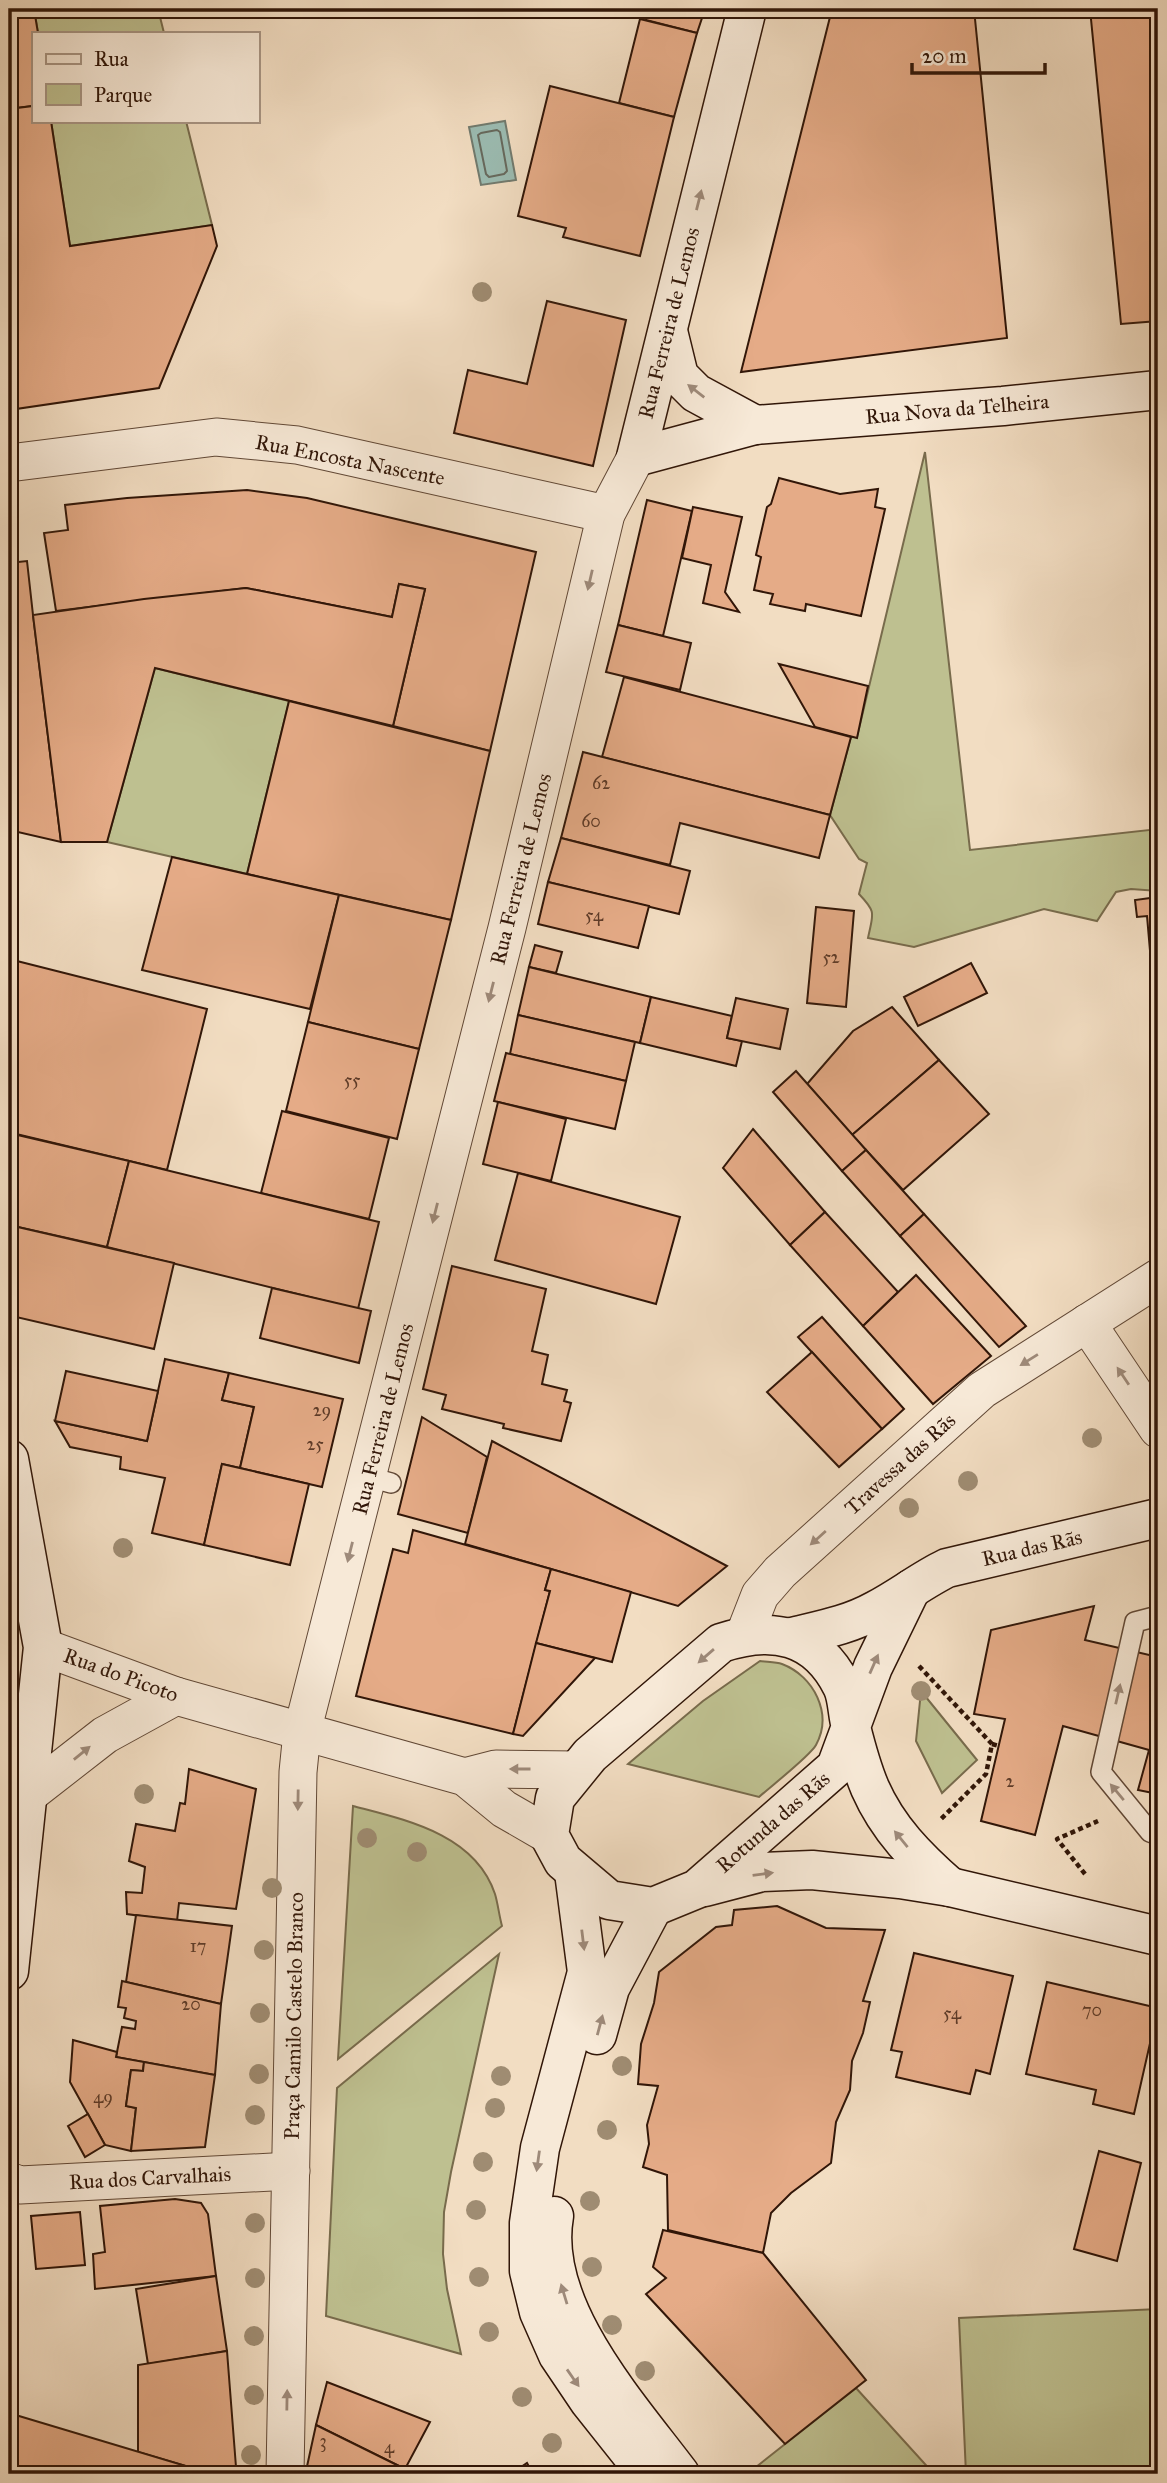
<svg xmlns="http://www.w3.org/2000/svg" width="1167" height="2483" font-family="'IM FELL Great Primer',serif">
<style>
.green{fill:#bec090;stroke:#786b4c;stroke-width:2}
.water{fill:#9bbcb2;stroke:#717a6e;stroke-width:2}
.lines{fill:none;stroke-linecap:round;stroke-linejoin:round}
.shore{stroke:#66695d;stroke-width:2}
.building{fill:#e5ab87;stroke:#311608;stroke-width:2}
.lane-casing{stroke:#614836;stroke-width:22}
.street-casing{stroke:#614836;stroke-width:39}
.secondary-casing{stroke:#311608;stroke-width:41}
.path{stroke:#311608;stroke-width:4.5;stroke-dasharray:5 3.5;stroke-linecap:butt}
.lane{stroke:#f7e9d7;stroke-width:19}
.street{stroke:#f7e9d7;stroke-width:37}
.secondary{stroke:#f7e9d7;stroke-width:38}
.tree{fill:#9f8c72}
.oneway{fill:#9e8a7a}
.labels{text-anchor:middle;dominant-baseline:central;stroke-width:6;stroke-linejoin:round;paint-order:stroke}
.number-label{font-size:18px;fill:#5e3b28}
.street-label{font-size:21px;fill:#311608;stroke:#f7e9d7}
</style>
<rect width="100%" height="100%" fill="#f2ddc2"/>
<filter id="stains"><feTurbulence type="fractalNoise" baseFrequency=".00286" numOctaves="4"/><feColorMatrix values="0 0 0 0 .2 0 0 0 0 .09 0 0 0 0 .02 0 0 0 .5 -.17"/></filter>
<radialGradient id="worn" r=".72"><stop offset=".6" stop-color="#630" stop-opacity="0"/><stop offset="1" stop-color="#630" stop-opacity=".3"/></radialGradient>
<g class="green">
<polygon points="34,9 158,9 164,33 38,33"/>
<polygon points="51,121 186,121 212,225 70,246"/>
<path d="M925 452 970 850 1158 829V891L1131 889 1116 892 1097 921 1044 909 914 947 868 938C873 913 877 913 859 894L867 863 859 859 830 815 851 737H857Z"/>
<polygon points="155,668 289,701 247,874 107,842"/>
<path d="M760 1661C767 1662 776 1662 782 1664 814 1676 833 1714 816 1745 810 1756 770 1787 759 1797L628 1764 703 1701Z"/>
<polygon points="921,1691 977,1760 942,1793 916,1741"/>
<path d="M353 1806C406 1820 475 1834 495 1894 498 1904 499 1915 502 1926L338 2059Z"/>
<polygon points="499,1954 451,2172 444,2212 443,2254 447,2289 461,2354 326,2316 337,2088"/>
<polygon points="1158,2309 1158,2474 966,2474 959,2318"/>
<polygon points="856,2388 934,2474 753,2474 751,2471"/>
</g>
<polygon class="water" points="505,121 516,180 481,185 469,127"/>
<g class="lines">
<polygon class="shore" points="497,130 500,132 507,171 504,174 489,177 486,174 478,135 481,133"/>
</g>
<g class="building">
<polygon points="9,9 34,9 38,33 33,33 33,106 9,109"/>
<polygon points="649,9 705,9 697,33 646,20"/>
<polygon points="832,9 974,9 1007,338 741,372"/>
<polygon points="1090,9 1158,9 1158,321 1121,324"/>
<polygon points="640,19 697,33 674,117 619,103"/>
<polygon points="550,86 674,117 640,256 563,237 566,228 518,216"/>
<polygon points="33,106 33,121 51,121 70,246 212,225 217,246 159,388 9,410 9,109"/>
<polygon points="547,301 626,320 593,466 454,433 468,370 527,384"/>
<polygon points="779,478 840,494 878,489 875,507 885,509 861,616 806,604 805,611 770,604 773,594 754,590 761,557 756,555 767,507 771,504"/>
<polygon points="247,490 307,498 536,552 490,751 393,726 425,589 399,584 392,617 246,588 56,611 44,533 68,530 65,505 127,498"/>
<polygon points="647,500 692,511 663,636 618,625"/>
<polygon points="693,507 742,517 725,592 739,612 703,603 711,565 682,558"/>
<polygon points="27,561 33,615 61,842 9,830 9,563"/>
<polygon points="399,584 425,589 393,726 155,668 107,842 61,842 33,615 144,599 246,588 392,617"/>
<polygon points="618,625 691,643 680,690 606,672"/>
<polygon points="779,664 868,686 857,738 815,727"/>
<polygon points="624,677 851,737 830,815 602,757"/>
<polygon points="289,701 490,751 451,920 247,874"/>
<polygon points="583,752 830,815 819,858 680,823 670,865 561,838"/>
<polygon points="561,838 690,871 679,914 548,882"/>
<polygon points="172,857 339,895 310,1009 142,970"/>
<polygon points="548,882 649,906 638,948 538,924"/>
<polygon points="339,895 451,920 419,1049 308,1022"/>
<polygon points="1158,897 1158,974 1152,974 1147,916 1137,917 1135,900"/>
<polygon points="816,907 854,911 846,1007 807,1003"/>
<polygon points="535,945 562,952 556,973 529,967"/>
<polygon points="9,959 207,1009 167,1170 12,1133 9,1118"/>
<polygon points="971,963 987,993 918,1026 904,997"/>
<polygon points="529,967 651,997 640,1043 518,1015"/>
<polygon points="651,997 732,1016 727,1038 742,1041 736,1066 640,1043"/>
<polygon points="736,998 788,1009 780,1049 727,1038"/>
<polygon points="892,1007 939,1060 852,1135 807,1084 853,1031"/>
<polygon points="518,1015 635,1042 626,1081 510,1054"/>
<polygon points="308,1022 419,1049 397,1139 286,1111"/>
<polygon points="506,1053 626,1081 615,1129 494,1101"/>
<polygon points="939,1060 989,1114 903,1190 852,1135"/>
<polygon points="796,1071 866,1150 842,1171 773,1092"/>
<polygon points="498,1102 566,1119 551,1181 483,1164"/>
<polygon points="282,1111 389,1138 369,1219 261,1193"/>
<polygon points="753,1129 825,1212 790,1245 723,1168"/>
<polygon points="9,1133 129,1161 107,1247 9,1225"/>
<polygon points="866,1150 924,1214 900,1236 842,1171"/>
<polygon points="129,1161 379,1222 358,1309 107,1247"/>
<polygon points="518,1173 680,1217 656,1304 495,1260"/>
<polygon points="825,1212 898,1292 863,1326 790,1245"/>
<polygon points="924,1214 1026,1326 999,1347 900,1236"/>
<polygon points="9,1225 174,1263 154,1349 16,1317 9,1287"/>
<polygon points="452,1266 546,1289 532,1351 548,1355 542,1384 567,1390 564,1401 571,1403 561,1441 503,1428 504,1424 442,1409 446,1395 423,1389"/>
<polygon points="916,1275 991,1356 933,1404 863,1326"/>
<polygon points="272,1288 371,1311 359,1363 260,1338"/>
<polygon points="822,1317 904,1409 882,1429 798,1337"/>
<polygon points="812,1352 882,1429 839,1467 767,1392"/>
<polygon points="165,1359 229,1373 222,1400 254,1407 240,1468 222,1464 204,1545 152,1533 165,1478 120,1469 121,1457 70,1447 55,1421 147,1441"/>
<polygon points="66,1371 158,1391 147,1441 55,1421"/>
<polygon points="229,1373 343,1399 322,1487 240,1468 254,1407 222,1400"/>
<polygon points="422,1417 487,1457 468,1533 398,1514"/>
<polygon points="492,1441 727,1566 678,1606 465,1544"/>
<polygon points="222,1464 309,1484 290,1565 204,1545"/>
<polygon points="413,1530 551,1569 545,1590 550,1591 513,1734 356,1696 393,1549 408,1553"/>
<polygon points="551,1569 631,1592 612,1662 536,1643 550,1591 545,1590"/>
<polygon points="1094,1606 1085,1640 1158,1657 1158,1794 1138,1790 1149,1750 1063,1726 1035,1835 981,1821 1005,1719 974,1714 991,1630"/>
<polygon points="536,1643 595,1658 523,1736 513,1734"/>
<polygon points="189,1769 256,1789 236,1909 179,1903 177,1921 127,1914 126,1892 142,1893 145,1867 129,1861 136,1824 175,1831 180,1803 185,1804"/>
<polygon points="777,1906 826,1928 885,1930 863,2001 870,2002 863,2033 852,2061 850,2090 836,2122 831,2163 791,2193 771,2213 763,2253 668,2230 667,2175 643,2167 649,2144 647,2125 658,2086 638,2084 641,2044 654,2003 659,1972 716,1927 732,1925 734,1910"/>
<polygon points="136,1915 232,1926 221,2004 126,1982"/>
<polygon points="914,1953 1013,1976 990,2074 976,2070 970,2094 896,2077 902,2052 891,2050"/>
<polygon points="122,1981 221,2004 215,2075 116,2057 122,2027 135,2029 136,2021 124,2018 126,2008 118,2007"/>
<polygon points="1047,1982 1158,2008 1134,2114 1093,2104 1096,2090 1026,2074"/>
<polygon points="73,2040 117,2052 116,2057 144,2062 143,2071 131,2070 126,2106 136,2108 131,2151 105,2145 70,2082"/>
<polygon points="144,2062 215,2075 205,2147 131,2151 136,2108 126,2106 131,2070 143,2071"/>
<polygon points="88,2114 105,2145 85,2157 68,2126"/>
<polygon points="1099,2151 1141,2163 1117,2261 1074,2249"/>
<polygon points="175,2199 201,2203 208,2214 216,2276 95,2289 93,2254 105,2252 100,2206"/>
<polygon points="80,2212 85,2265 36,2269 31,2216"/>
<polygon points="663,2230 763,2253 866,2380 785,2444 646,2294 666,2278 653,2267"/>
<polygon points="216,2276 227,2351 148,2364 136,2289"/>
<polygon points="227,2351 236,2467 199,2470 138,2452 138,2365"/>
<polygon points="327,2382 430,2422 405,2469 316,2425"/>
<polygon points="9,2413 199,2470 236,2467 236,2474 32,2474 9,2466"/>
<polygon points="316,2425 405,2469 417,2474 312,2474 306,2471"/>
<polygon points="527,2463 533,2474 511,2474"/>
</g>
<g class="lines">
<defs>
<g id="lane">
<polyline points="369,1477 391,1483"/>
<polyline points="1158,1616 1135,1622 1101,1772 1150,1832 1158,1835"/>
</g>
<g id="street">
<polyline points="9,463 216,437 297,445 606,514"/>
<polyline points="1087,1323 1158,1429"/>
<polyline points="744,1636 760,1595 780,1572 982,1390 1158,1278"/>
<polyline points="43,1647 176,1696 465,1777 504,1809 549,1835"/>
<polyline points="465,1777 496,1769 576,1770"/>
<polyline points="28,1795 105,1735 176,1696"/>
<polyline points="9,2181 20,2185 291,2171"/>
<polyline points="285,2474 298,1772 302,1732 507,928 606,514 636,457"/>
</g>
<g id="secondary">
<polyline points="747,9 636,457 755,425 1003,406 1158,390"/>
<polyline points="668,331 679,376 696,393 755,425"/>
<polyline points="9,1459 43,1647 9,1971"/>
<path d="M911 1589 873 1667 836 1767 697 1889 653 1907 609 1900 563 1861 549 1835 555 1798 590 1755 721 1643C772 1626 816 1634 842 1686 848 1698 847 1714 851 1727 856 1747 862 1769 870 1788 888 1829 917 1858 950 1887"/>
<path d="M792 1637C821 1630 849 1625 876 1610 901 1597 922 1580 947 1568L1158 1518"/>
<polyline points="574,1872 587,1972 540,2148 529,2223 529,2271 539,2312 558,2355 589,2401 647,2474"/>
<polyline points="705,1887 762,1872 812,1870 900,1879 950,1887 1158,1936"/>
<polyline points="597,2035 610,1988 653,1907"/>
<path d="M554 2216C538 2307 629 2406 680 2474"/>
</g>
</defs>
<use href="#lane" class="lane-casing"/>
<use href="#street" class="street-casing"/>
<use href="#secondary" class="secondary-casing"/>
<g class="path">
<polyline points="919,1666 992,1744 986,1774 941,1819"/>
<polyline points="992,1744 999,1746"/>
<polyline points="1085,1874 1057,1839 1098,1821"/>
</g>
<use href="#lane" class="lane"/>
<use href="#street" class="street"/>
<use href="#secondary" class="secondary"/>
</g>
<g class="tree">
<circle cx="482" cy="292" r="10"/>
<circle cx="1092" cy="1438" r="10"/>
<circle cx="968" cy="1481" r="10"/>
<circle cx="909" cy="1508" r="10"/>
<circle cx="123" cy="1548" r="10"/>
<circle cx="921" cy="1691" r="10"/>
<circle cx="144" cy="1794" r="10"/>
<circle cx="367" cy="1838" r="10"/>
<circle cx="417" cy="1852" r="10"/>
<circle cx="272" cy="1888" r="10"/>
<circle cx="264" cy="1950" r="10"/>
<circle cx="260" cy="2013" r="10"/>
<circle cx="622" cy="2066" r="10"/>
<circle cx="259" cy="2074" r="10"/>
<circle cx="501" cy="2076" r="10"/>
<circle cx="495" cy="2108" r="10"/>
<circle cx="255" cy="2115" r="10"/>
<circle cx="607" cy="2130" r="10"/>
<circle cx="483" cy="2162" r="10"/>
<circle cx="590" cy="2201" r="10"/>
<circle cx="476" cy="2210" r="10"/>
<circle cx="255" cy="2223" r="10"/>
<circle cx="592" cy="2267" r="10"/>
<circle cx="479" cy="2277" r="10"/>
<circle cx="255" cy="2278" r="10"/>
<circle cx="612" cy="2325" r="10"/>
<circle cx="489" cy="2332" r="10"/>
<circle cx="254" cy="2336" r="10"/>
<circle cx="645" cy="2371" r="10"/>
<circle cx="254" cy="2395" r="10"/>
<circle cx="522" cy="2397" r="10"/>
<circle cx="552" cy="2443" r="10"/>
<circle cx="251" cy="2455" r="10"/>
</g>
<defs><path id="oneway-solid" d="M-6-.8H1V-3.2L6.5 0L1 3.2V.8H-6Z" transform="scale(1.75)"/></defs>
<g class="oneway">
<use href="#oneway-solid" transform="translate(699 200) rotate(-76)"/>
<use href="#oneway-solid" transform="translate(696 391) rotate(-142)"/>
<use href="#oneway-solid" transform="translate(590 580) rotate(103)"/>
<use href="#oneway-solid" transform="translate(491 992) rotate(104)"/>
<use href="#oneway-solid" transform="translate(435 1213) rotate(104)"/>
<use href="#oneway-solid" transform="translate(1029 1360) rotate(148)"/>
<use href="#oneway-solid" transform="translate(1123 1376) rotate(-124)"/>
<use href="#oneway-solid" transform="translate(818 1538) rotate(138)"/>
<use href="#oneway-solid" transform="translate(350 1552) rotate(104)"/>
<use href="#oneway-solid" transform="translate(706 1656) rotate(139)"/>
<use href="#oneway-solid" transform="translate(874 1664) rotate(-66)"/>
<use href="#oneway-solid" transform="translate(1118 1694) rotate(-77)"/>
<use href="#oneway-solid" transform="translate(82 1753) rotate(-39)"/>
<use href="#oneway-solid" transform="translate(520 1769) rotate(-180)"/>
<use href="#oneway-solid" transform="translate(1117 1792) rotate(-130)"/>
<use href="#oneway-solid" transform="translate(298 1800) rotate(91)"/>
<use href="#oneway-solid" transform="translate(901 1839) rotate(-129)"/>
<use href="#oneway-solid" transform="translate(763 1874) rotate(-8)"/>
<use href="#oneway-solid" transform="translate(583 1940) rotate(83)"/>
<use href="#oneway-solid" transform="translate(600 2025) rotate(-75)"/>
<use href="#oneway-solid" transform="translate(538 2161) rotate(98)"/>
<use href="#oneway-solid" transform="translate(564 2294) rotate(-107)"/>
<use href="#oneway-solid" transform="translate(573 2378) rotate(55)"/>
<use href="#oneway-solid" transform="translate(287 2400) rotate(-89)"/>
</g>
<g class="labels">
<g class="number-label">
<text x="601" y="783">62</text>
<text x="591" y="821">60</text>
<text x="594" y="915">54</text>
<text x="831" y="957">52</text>
<text x="352" y="1080">55</text>
<text x="322" y="1410">29</text>
<text x="315" y="1444">25</text>
<text x="1010" y="1781">2</text>
<text x="198" y="1946">17</text>
<text x="191" y="2004">20</text>
<text x="1092" y="2010">70</text>
<text x="952" y="2013">54</text>
<text x="103" y="2097">49</text>
<text x="323" y="2441">3</text>
<text x="389" y="2447">4</text>
</g>
<g class="street-label">
<text transform="translate(669 323) rotate(-76)">Rua Ferreira de Lemos</text>
<text transform="translate(957 409) rotate(-5)">Rua Nova da Telheira</text>
<text transform="translate(350 460) rotate(11)">Rua Encosta Nascente</text>
<text transform="translate(521 869) rotate(-76)">Rua Ferreira de Lemos</text>
<text transform="translate(383 1419) rotate(-76)">Rua Ferreira de Lemos</text>
<text transform="translate(900 1464) rotate(-42)">Travessa das Rãs</text>
<text transform="translate(1032 1548) rotate(-13)">Rua das Rãs</text>
<text transform="translate(121 1675) rotate(20)">Rua do Picoto</text>
<text transform="translate(773 1822) rotate(-41)">Rotunda das Rãs</text>
<text transform="translate(294 2016) rotate(-89)">Praça Camilo Castelo Branco</text>
<text transform="translate(150 2178) rotate(-3)">Rua dos Carvalhais</text>
</g>
</g>
<rect width="1167" height="2483" fill="none" stroke="#f2ddc2" stroke-width="35"/>
<rect x="10" y="10" width="1146" height="2462" fill="none" stroke="#311608" stroke-width="3.5"/>
<rect x="18" y="18" width="1132" height="2448" fill="none" stroke="#311608" stroke-width="2"/>
<rect x="32" y="32" width="228" height="91" fill="#f7e9d7" stroke="#a89584" stroke-width="2"/>
<rect x="46" y="54" width="35" height="10" fill="#f7e9d7" stroke="#a89584" stroke-width="2"/>
<text x="94" y="66" font-size="21" fill="#311608">Rua</text>
<rect x="46" y="84" width="35" height="21" fill="#bec090" stroke="#a89584" stroke-width="2"/>
<text x="94" y="102" font-size="21" fill="#311608">Parque</text>
<path d="M912 63v10h133v-10" fill="none" stroke="#311608" stroke-width="3.5"/>
<text x="922" y="63" font-size="21" fill="#311608" stroke="#f7e9d7" stroke-width="5" paint-order="stroke">20 m</text>
<rect width="100%" height="100%" filter="url(#stains)"/>
<rect width="100%" height="100%" fill="url(#worn)"/>
</svg>
